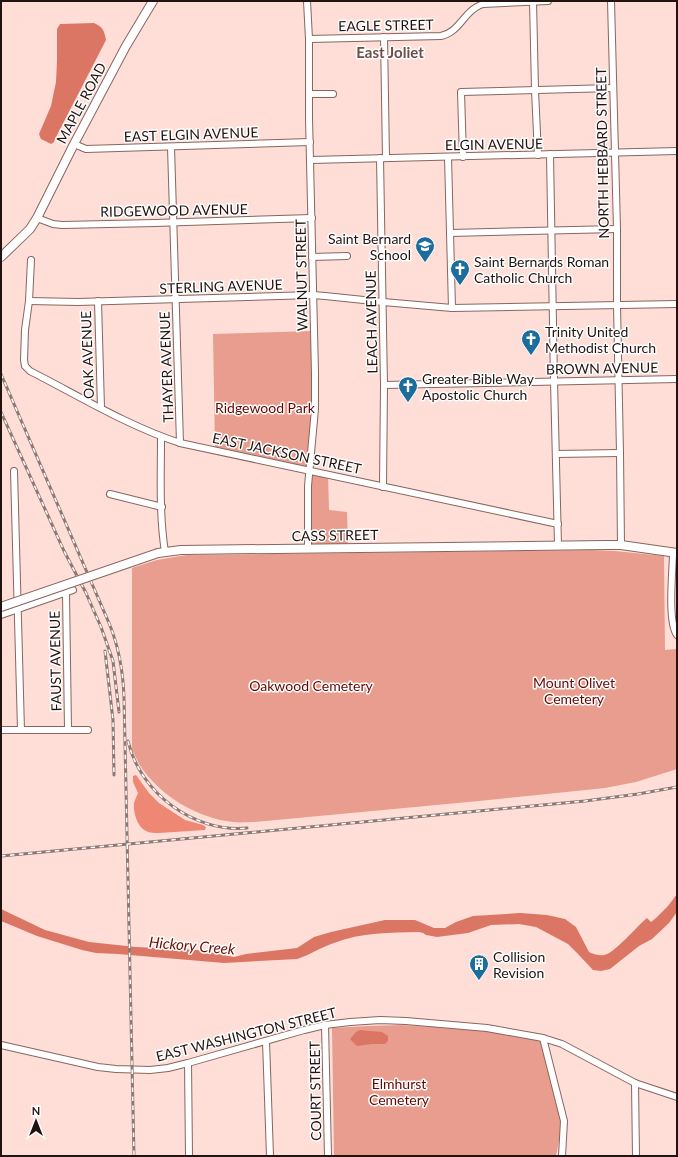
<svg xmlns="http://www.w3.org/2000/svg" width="678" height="1157" font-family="Lato,sans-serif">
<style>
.green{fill:#e89d8e}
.forest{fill:#ee8875}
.water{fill:#db7664}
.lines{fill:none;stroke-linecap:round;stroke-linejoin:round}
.minor-casing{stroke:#88665f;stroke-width:8}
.major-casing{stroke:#88665f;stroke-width:10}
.minor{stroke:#fff;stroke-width:6}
.major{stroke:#fff;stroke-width:8}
.rail-casing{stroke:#8e7873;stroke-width:3}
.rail{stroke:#fff;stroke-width:1.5;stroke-dasharray:4.5;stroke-linecap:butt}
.major-bridge-casing{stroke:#88665f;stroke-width:10;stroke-linecap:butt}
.major-bridge{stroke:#fff;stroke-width:8}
.labels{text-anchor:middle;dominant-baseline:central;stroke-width:3;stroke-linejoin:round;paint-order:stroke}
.street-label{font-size:14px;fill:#201310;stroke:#fff}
.poi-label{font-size:14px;fill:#201310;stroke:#fff;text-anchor:start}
.park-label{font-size:14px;fill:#650500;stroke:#fff}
.neighbourhood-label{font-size:15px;font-weight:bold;fill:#6e4e47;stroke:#fff}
.water-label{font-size:15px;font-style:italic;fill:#6a0d01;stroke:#fff}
</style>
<rect width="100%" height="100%" fill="#feded7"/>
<g class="green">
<polygon points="313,331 315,409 310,470 215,449 213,334"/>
<polygon points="310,471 328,475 329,510 347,512 348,547 308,548"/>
<path d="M591 550 615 551 664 556 665 650 677 649V769L636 782 605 788 479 801 255 822C247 822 240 823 233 822 196 818 159 795 139 764 137 760 135 755 132 750V568L157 560 187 555Z"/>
<polygon points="401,1025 487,1030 541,1039 563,1121 556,1156 334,1156 332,1028 368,1026"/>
</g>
<path class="forest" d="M136 775 149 793 159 803 185 820 203 825 206 827 205 830 159 833C154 833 150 833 146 831 137 827 133 811 134 803 135 799 137 796 138 793L133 782V776Z"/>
<g class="water">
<path d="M94 23C103 27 104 30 106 40L55 139 54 142 51 144 41 139 39 134 51 106 56 82 57 61V29L60 24Z"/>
<path d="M677 894V912L669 923 652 939 639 946 610 969 601 971 593 970 578 954 568 944 536 927 519 924 491 925 468 933 437 937 426 935 423 933 419 932C391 933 361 932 334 943 321 947 310 955 297 959L224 963 118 954 96 953 82 950 37 936 1 921V909L45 930 89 942 136 947 197 950 234 957 246 954 297 948 314 937 331 932 385 920H415L434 928H445L456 922 473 916 520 913 547 915 565 919 576 927 589 952C593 954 599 956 604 955 614 954 637 926 647 918L651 922 656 918 668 906Z"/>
<polygon points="360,1030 382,1032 388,1036 388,1041 385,1044 372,1044 357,1046 350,1039 356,1032"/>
</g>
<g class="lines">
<defs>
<g id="minor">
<polyline points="307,1 309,39 309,118 315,373 315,409 308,486 308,548"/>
<polyline points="533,1 535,90 538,155"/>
<polyline points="611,1 617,229 617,305 620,453 621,545"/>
<polyline points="384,37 386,158"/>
<path d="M309 39 441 36C455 33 460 22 469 13 473 9 477 6 483 4L548 1"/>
<polyline points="309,94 333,94"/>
<polyline points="74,144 86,149 310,142"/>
<polyline points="171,147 180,443"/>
<polyline points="550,154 554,381 558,545"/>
<polyline points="448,157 452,308"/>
<polyline points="463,157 461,92 613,88"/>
<polyline points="380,158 384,385 383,487"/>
<polyline points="311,160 677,151"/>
<polyline points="37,218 53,224 62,225 155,223 312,218"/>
<polyline points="450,233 617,229"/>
<polyline points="312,257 347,256"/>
<path d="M31 260 29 301 25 330 24 360 25 366 30 371C79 396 128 426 180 443L558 524"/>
<polyline points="29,301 78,302 313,295 325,296 383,302 452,308 677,304"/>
<polyline points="98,301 101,408"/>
<polyline points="384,385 677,379"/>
<path d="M161 437C161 475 159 514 165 552"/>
<polyline points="556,454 620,453"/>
<polyline points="14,471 21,730"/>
<polyline points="110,494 162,507"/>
<path d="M673 552C673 570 667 621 677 635"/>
<polyline points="66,593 68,729"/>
<polyline points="1,615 73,590"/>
<polyline points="1,730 88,730"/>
<polyline points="325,1025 328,1156"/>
<polyline points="543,1038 564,1121 562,1156"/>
<polyline points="266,1041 270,1156"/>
<polyline points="1,1045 98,1067 116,1069 150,1070 168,1068 188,1063 304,1030 325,1025 350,1022 380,1020 406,1021 487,1028 543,1038 562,1044 635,1083 677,1097"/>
<polyline points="188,1063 189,1156"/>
<polyline points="635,1083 636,1156"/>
</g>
<g id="major">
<polyline points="1,257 30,229 37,218 74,144 126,46 153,1"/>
<polyline points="158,553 181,550 606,545 621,545 677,553"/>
</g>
</defs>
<use href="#minor" class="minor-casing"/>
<use href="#major" class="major-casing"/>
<use href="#minor" class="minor"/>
<use href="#major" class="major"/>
<defs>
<g id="rail">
<path d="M1 374 109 623C119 647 123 671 124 697L134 1156"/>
<polyline points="1,412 64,551 86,593 101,627 113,661 119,712"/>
<polyline points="105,651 113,720 114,775"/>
<path d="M128 741C140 793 194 833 247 828"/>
<polyline points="1,856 585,801 638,794 677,787"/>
</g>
</defs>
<use href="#rail" class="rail-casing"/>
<use href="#rail" class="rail"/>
<defs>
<polyline id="major-bridge" points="1,607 158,553"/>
</defs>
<use href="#major-bridge" class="major-bridge-casing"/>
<use href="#major-bridge" class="major-bridge"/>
</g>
<defs>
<symbol id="school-pin" viewBox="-11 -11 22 30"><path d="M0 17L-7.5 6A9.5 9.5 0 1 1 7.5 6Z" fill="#1c6c9e" stroke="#fff"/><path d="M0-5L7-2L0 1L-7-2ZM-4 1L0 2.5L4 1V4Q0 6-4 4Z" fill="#fff"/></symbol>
<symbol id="church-pin" viewBox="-11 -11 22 30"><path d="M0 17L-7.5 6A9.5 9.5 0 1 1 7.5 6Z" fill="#1c6c9e" stroke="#fff"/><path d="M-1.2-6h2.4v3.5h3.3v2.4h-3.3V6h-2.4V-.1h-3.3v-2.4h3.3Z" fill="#fff"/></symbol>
<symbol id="building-pin" viewBox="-11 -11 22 30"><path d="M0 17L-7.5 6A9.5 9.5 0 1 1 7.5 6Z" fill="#1c6c9e" stroke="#fff"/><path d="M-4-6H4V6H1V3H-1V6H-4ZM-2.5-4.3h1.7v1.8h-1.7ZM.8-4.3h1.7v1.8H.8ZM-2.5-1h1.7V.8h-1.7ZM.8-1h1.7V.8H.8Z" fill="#fff"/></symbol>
</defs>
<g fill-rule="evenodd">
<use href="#school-pin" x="414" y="235" width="22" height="30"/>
<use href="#church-pin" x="449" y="258" width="22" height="30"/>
<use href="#church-pin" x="520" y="328" width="22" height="30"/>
<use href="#church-pin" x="397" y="375" width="22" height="30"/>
<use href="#building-pin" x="468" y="953" width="22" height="30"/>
</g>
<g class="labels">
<g class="street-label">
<text transform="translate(386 25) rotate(-1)">EAGLE STREET</text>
<text transform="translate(81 103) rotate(-62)">MAPLE ROAD</text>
<text transform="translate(191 134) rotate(-2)">EAST ELGIN AVENUE</text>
<text transform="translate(494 144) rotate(-1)">ELGIN AVENUE</text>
<text transform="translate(602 153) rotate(-91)">NORTH HEBBARD STREET</text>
<text transform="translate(174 210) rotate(-1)">RIDGEWOOD AVENUE</text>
<text transform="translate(301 275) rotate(-91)">WALNUT STREET</text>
<text transform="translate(221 286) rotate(-2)">STERLING AVENUE</text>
<text transform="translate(371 322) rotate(-91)">LEACH AVENUE</text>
<text transform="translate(87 355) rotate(-92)">OAK AVENUE</text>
<text transform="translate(166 367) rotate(-92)">THAYER AVENUE</text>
<text transform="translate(602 368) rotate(-1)">BROWN AVENUE</text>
<text transform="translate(287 453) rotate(12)">EAST JACKSON STREET</text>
<text transform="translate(335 535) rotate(-1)">CASS STREET</text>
<text transform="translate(55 661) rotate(-91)">FAUST AVENUE</text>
<text transform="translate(246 1034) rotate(-14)">EAST WASHINGTON STREET</text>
<text transform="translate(315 1091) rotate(-91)">COURT STREET</text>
</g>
<g class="poi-label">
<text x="411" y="238" text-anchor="end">Saint Bernard<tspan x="411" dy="16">School</tspan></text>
<text x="474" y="261">Saint Bernards Roman<tspan x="474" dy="16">Catholic Church</tspan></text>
<text x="545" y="331">Trinity United<tspan x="545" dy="16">Methodist Church</tspan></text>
<text x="422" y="378">Greater Bible Way<tspan x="422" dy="16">Apostolic Church</tspan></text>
<text x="493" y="956">Collision<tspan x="493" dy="16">Revision</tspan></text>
</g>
<g class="park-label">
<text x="265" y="407">Ridgewood Park</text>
<text x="574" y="682">Mount Olivet<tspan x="574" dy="16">Cemetery</tspan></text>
<text x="311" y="685">Oakwood Cemetery</text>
<text x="399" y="1083">Elmhurst<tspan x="399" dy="16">Cemetery</tspan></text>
</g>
<g class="neighbourhood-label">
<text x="390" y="52">East Joliet</text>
</g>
<g class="water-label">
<text transform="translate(192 945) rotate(5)">Hickory Creek</text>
</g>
</g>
<rect width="678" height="1157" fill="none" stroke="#201310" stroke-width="4"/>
<g transform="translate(36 1121)" stroke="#ffffff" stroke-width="3" paint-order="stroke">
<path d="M0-3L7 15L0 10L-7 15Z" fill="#201310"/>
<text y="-6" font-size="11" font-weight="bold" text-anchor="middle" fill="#201310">N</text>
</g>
</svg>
